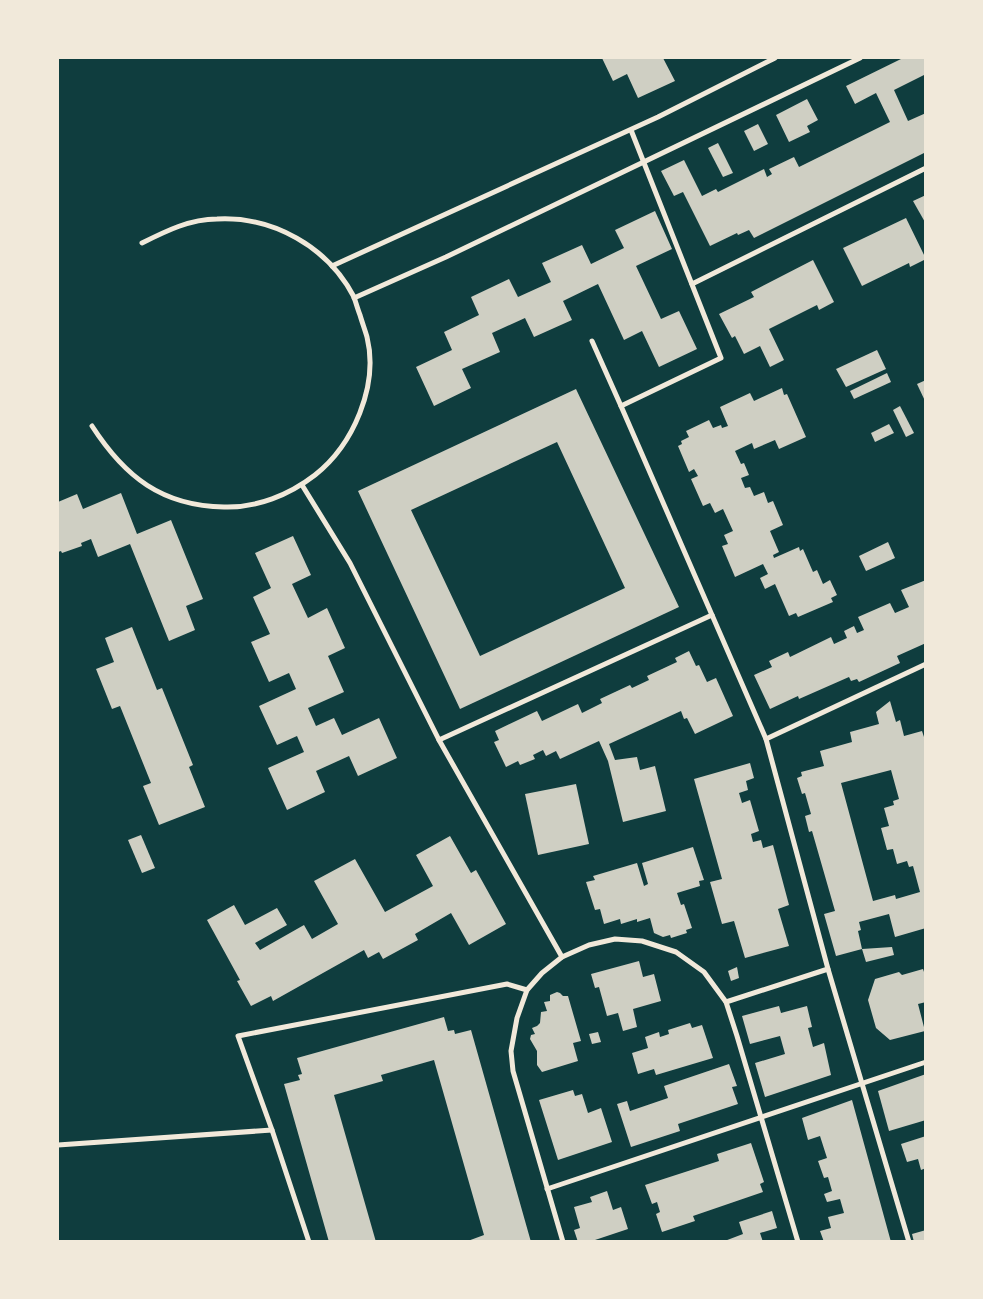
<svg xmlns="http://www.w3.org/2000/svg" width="983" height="1299" font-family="'DM Sans',sans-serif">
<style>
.building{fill:#cfcfc3;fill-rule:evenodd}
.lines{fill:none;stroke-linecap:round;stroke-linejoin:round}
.minor{stroke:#f1e9da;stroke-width:5}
</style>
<rect width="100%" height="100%" fill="#0f3d3e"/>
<g class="building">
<polygon points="602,58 663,58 675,81 638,98 627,74 613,81"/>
<polygon points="903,58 926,58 926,74 894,90 908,121 926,113 926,152 754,238 749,230 738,235 737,233 710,246 683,192 674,196 661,171 684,160 702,196 716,189 718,192 764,169 767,177 772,174 769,169 794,157 799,167 890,122 876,93 855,104 846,86"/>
<polygon points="807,99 818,120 807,126 810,132 789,142 776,115"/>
<polygon points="758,124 768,144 754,151 744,131"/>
<polygon points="718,143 733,173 723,177 708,148"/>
<polygon points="926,195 926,224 913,201"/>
<polygon points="655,211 672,249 636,266 661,319 679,311 697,349 659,367 642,331 624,340 598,284 563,301 572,320 534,337 525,318 492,333 500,352 462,369 471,388 434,406 416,367 452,350 444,332 479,315 471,297 509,279 518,297 551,282 542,263 582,245 591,264 624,248 615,230"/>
<polygon points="906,218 926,259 910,267 909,263 862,286 843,248"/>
<polygon points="813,260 834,302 819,310 817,305 769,329 784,360 770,367 760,346 744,354 735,336 732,338 719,314 754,297 751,292"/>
<polygon points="877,350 886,369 846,387 836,369"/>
<polygon points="887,373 891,382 854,399 850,391"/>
<polygon points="926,380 926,403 917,384"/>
<polygon points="782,388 784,395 787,394 806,437 779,449 775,440 754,449 752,443 735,451 741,464 744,463 749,475 741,478 745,488 750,487 754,496 764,492 768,503 773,501 783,525 770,531 779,552 773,555 774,558 799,547 800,551 803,549 813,572 817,570 823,584 830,580 837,595 831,598 833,602 798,617 796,613 789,616 775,584 765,589 760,578 768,574 763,564 735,577 722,546 728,544 724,535 733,531 723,509 715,513 710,503 703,506 691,479 698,476 694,469 689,472 678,446 682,444 681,441 689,437 686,431 709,420 713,428 721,425 722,428 728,426 720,407 750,393 754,401"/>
<path d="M576 389 679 607 460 709 358 491ZM557 442 625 588 480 656 411 510Z"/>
<polygon points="900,406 914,433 906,437 893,410"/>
<polygon points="889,424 894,433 875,442 871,433"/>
<polygon points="121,493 137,534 171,520 203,599 186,606 195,630 169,641 130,544 98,557 91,539 81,543 82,546 62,553 61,551 58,552 58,502 77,494 83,509"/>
<polygon points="293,536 311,575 292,584 308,618 327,608 345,648 328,656 344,692 308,708 316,726 334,718 342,735 379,718 397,758 358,776 349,756 316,771 325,792 287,810 268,768 304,752 297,736 277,745 259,706 296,689 289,673 269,682 251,642 270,634 253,597 271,588 255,553"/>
<polygon points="888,542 895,558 866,571 859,556"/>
<polygon points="926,580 926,643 897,656 900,663 859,682 857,679 851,681 849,677 799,699 798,696 770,709 754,675 772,667 769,661 788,652 790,657 831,637 834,644 847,638 844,631 854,626 857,633 864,630 858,617 890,603 895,613 909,607 901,590"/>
<polygon points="132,627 157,690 162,688 193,765 189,767 205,807 159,825 143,786 151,783 120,706 112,709 96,669 114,662 105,638"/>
<polygon points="689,651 696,666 699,665 707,682 716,678 733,716 695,734 687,718 684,719 681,711 609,744 615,760 637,757 640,770 655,766 666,811 623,822 608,761 599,741 560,759 556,751 546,756 543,750 533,755 535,759 520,765 518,761 506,767 494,742 499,740 495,731 537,711 542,721 578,704 582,713 602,703 600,699 630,685 632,688 649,680 647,676 677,662 675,658"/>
<path d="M890 701 896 722 900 720 904 736 922 731 924 737 926 736V928L895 937 889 914 859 922 861 930 858 931 862 949 892 947 894 955 866 962 862 949 836 956 824 914 835 911 812 831 809 832 805 816 811 814 805 793 802 794 797 778 802 776 801 772 824 766 820 751 852 742 850 732 879 724 876 712ZM891 770 899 799 893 801 894 805 884 808 889 826 881 828 887 850 893 849 897 864 907 861 909 867 913 866 920 892 896 899 895 895 873 901 841 783Z"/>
<polygon points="750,763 754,778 746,781 748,790 739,793 742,803 750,800 759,831 751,834 753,842 761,840 763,848 773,845 789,905 778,909 789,946 745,958 734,921 722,924 710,882 722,879 694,779"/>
<polygon points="576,784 589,844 538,855 525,794"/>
<polygon points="141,835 155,868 142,873 128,840"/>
<polygon points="450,836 471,873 476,870 506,924 469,945 451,913 415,934 418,940 383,959 379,952 368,958 364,950 273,1001 271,996 251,1006 237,981 240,980 207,920 234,905 245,925 277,908 287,925 255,943 260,950 304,925 312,939 338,924 314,881 355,859 385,912 433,886 416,855"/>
<polygon points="693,847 704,880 699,881 700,886 677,893 681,905 684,904 692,928 686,930 687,933 671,938 670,935 663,937 654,933 650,918 637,922 637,919 621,924 620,919 604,924 600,909 595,910 586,882 595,880 593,876 637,863 644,886 648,884 642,863"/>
<polygon points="639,961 643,977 654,974 661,1001 633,1009 637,1027 623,1031 618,1013 607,1016 599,987 595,988 591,974"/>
<polygon points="737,967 739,978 731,981 728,971"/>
<polygon points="923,969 926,978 926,1002 918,1004 925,1031 890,1040 876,1028 868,1000 875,979 899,972 902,975"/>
<polygon points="557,992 560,993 563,996 568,996 581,1041 573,1043 578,1061 542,1072 537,1065 537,1051 530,1039 531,1035 535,1034 532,1028 537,1026 540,1023 541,1012 547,1011 544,1002 550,1001 550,995"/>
<polygon points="779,1006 781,1013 807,1006 812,1027 808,1028 813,1047 824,1043 831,1075 765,1097 755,1063 785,1054 780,1036 750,1044 742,1016"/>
<polygon points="444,1017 448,1031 454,1030 455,1034 471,1030 531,1242 465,1242 484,1235 434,1060 381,1075 383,1081 334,1095 376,1242 329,1242 284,1084 300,1080 298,1075 302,1074 297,1058"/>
<polygon points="690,1023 692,1028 702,1025 713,1058 656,1075 654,1069 638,1074 632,1053 648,1048 645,1037 659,1032 660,1037 669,1034 668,1030"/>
<polygon points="598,1032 601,1042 592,1044 589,1034"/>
<polygon points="729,1064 737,1086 732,1087 738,1104 678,1124 680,1131 631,1147 617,1104 627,1101 630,1111 668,1098 664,1086"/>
<polygon points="926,1074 926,1120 889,1131 878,1091"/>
<polygon points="573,1090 575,1096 582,1094 588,1113 601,1108 612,1142 558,1160 539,1100"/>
<polygon points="852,1100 891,1242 824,1242 820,1231 831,1228 828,1217 844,1213 840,1199 827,1202 824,1194 832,1191 828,1177 824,1178 818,1161 827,1158 820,1136 808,1140 802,1118"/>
<polygon points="926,1136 926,1168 921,1170 918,1159 907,1162 901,1144"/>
<polygon points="751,1143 764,1182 760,1184 763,1192 693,1216 695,1221 662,1232 656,1214 660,1212 657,1202 652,1204 645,1185 719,1161 717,1154"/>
<polygon points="607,1191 613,1210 621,1207 628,1229 589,1242 578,1242 574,1230 580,1228 574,1207 592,1202 590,1197"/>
<polygon points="772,1211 777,1228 760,1233 763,1242 722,1242 743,1234 739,1222"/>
<polygon points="926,1230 926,1242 914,1242 912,1234"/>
</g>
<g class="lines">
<g class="minor">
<polyline points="631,130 721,358 621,406 766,739 828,969 909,1242"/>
<polyline points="332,266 658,117 775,58"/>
<polyline points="692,284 926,168"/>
<polyline points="354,298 446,257 860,58"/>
<polyline points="592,341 621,406"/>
<path d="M92 426C125 477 162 506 224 507 257 508 289 495 315 475 353 445 379 386 367 337 365 330 362 322 360 315 358 310 356 303 354 297 328 247 273 216 217 219 190 219 166 231 142 243"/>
<polyline points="302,485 350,563 439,740 562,957"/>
<polyline points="766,739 926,664"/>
<polyline points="439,740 712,615"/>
<polyline points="726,1002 828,969"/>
<polyline points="58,1145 272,1130"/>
<polyline points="547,1189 926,1062"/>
<polyline points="309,1242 272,1130 238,1036 507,984 527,990"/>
<polyline points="563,1242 513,1071 511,1051 517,1018 527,990 542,973 562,957 589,945 615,939 642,941 676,952 704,972 726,1002 737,1036 798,1242"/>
</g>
</g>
<rect width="983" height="1299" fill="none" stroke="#f1e9da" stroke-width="118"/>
</svg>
